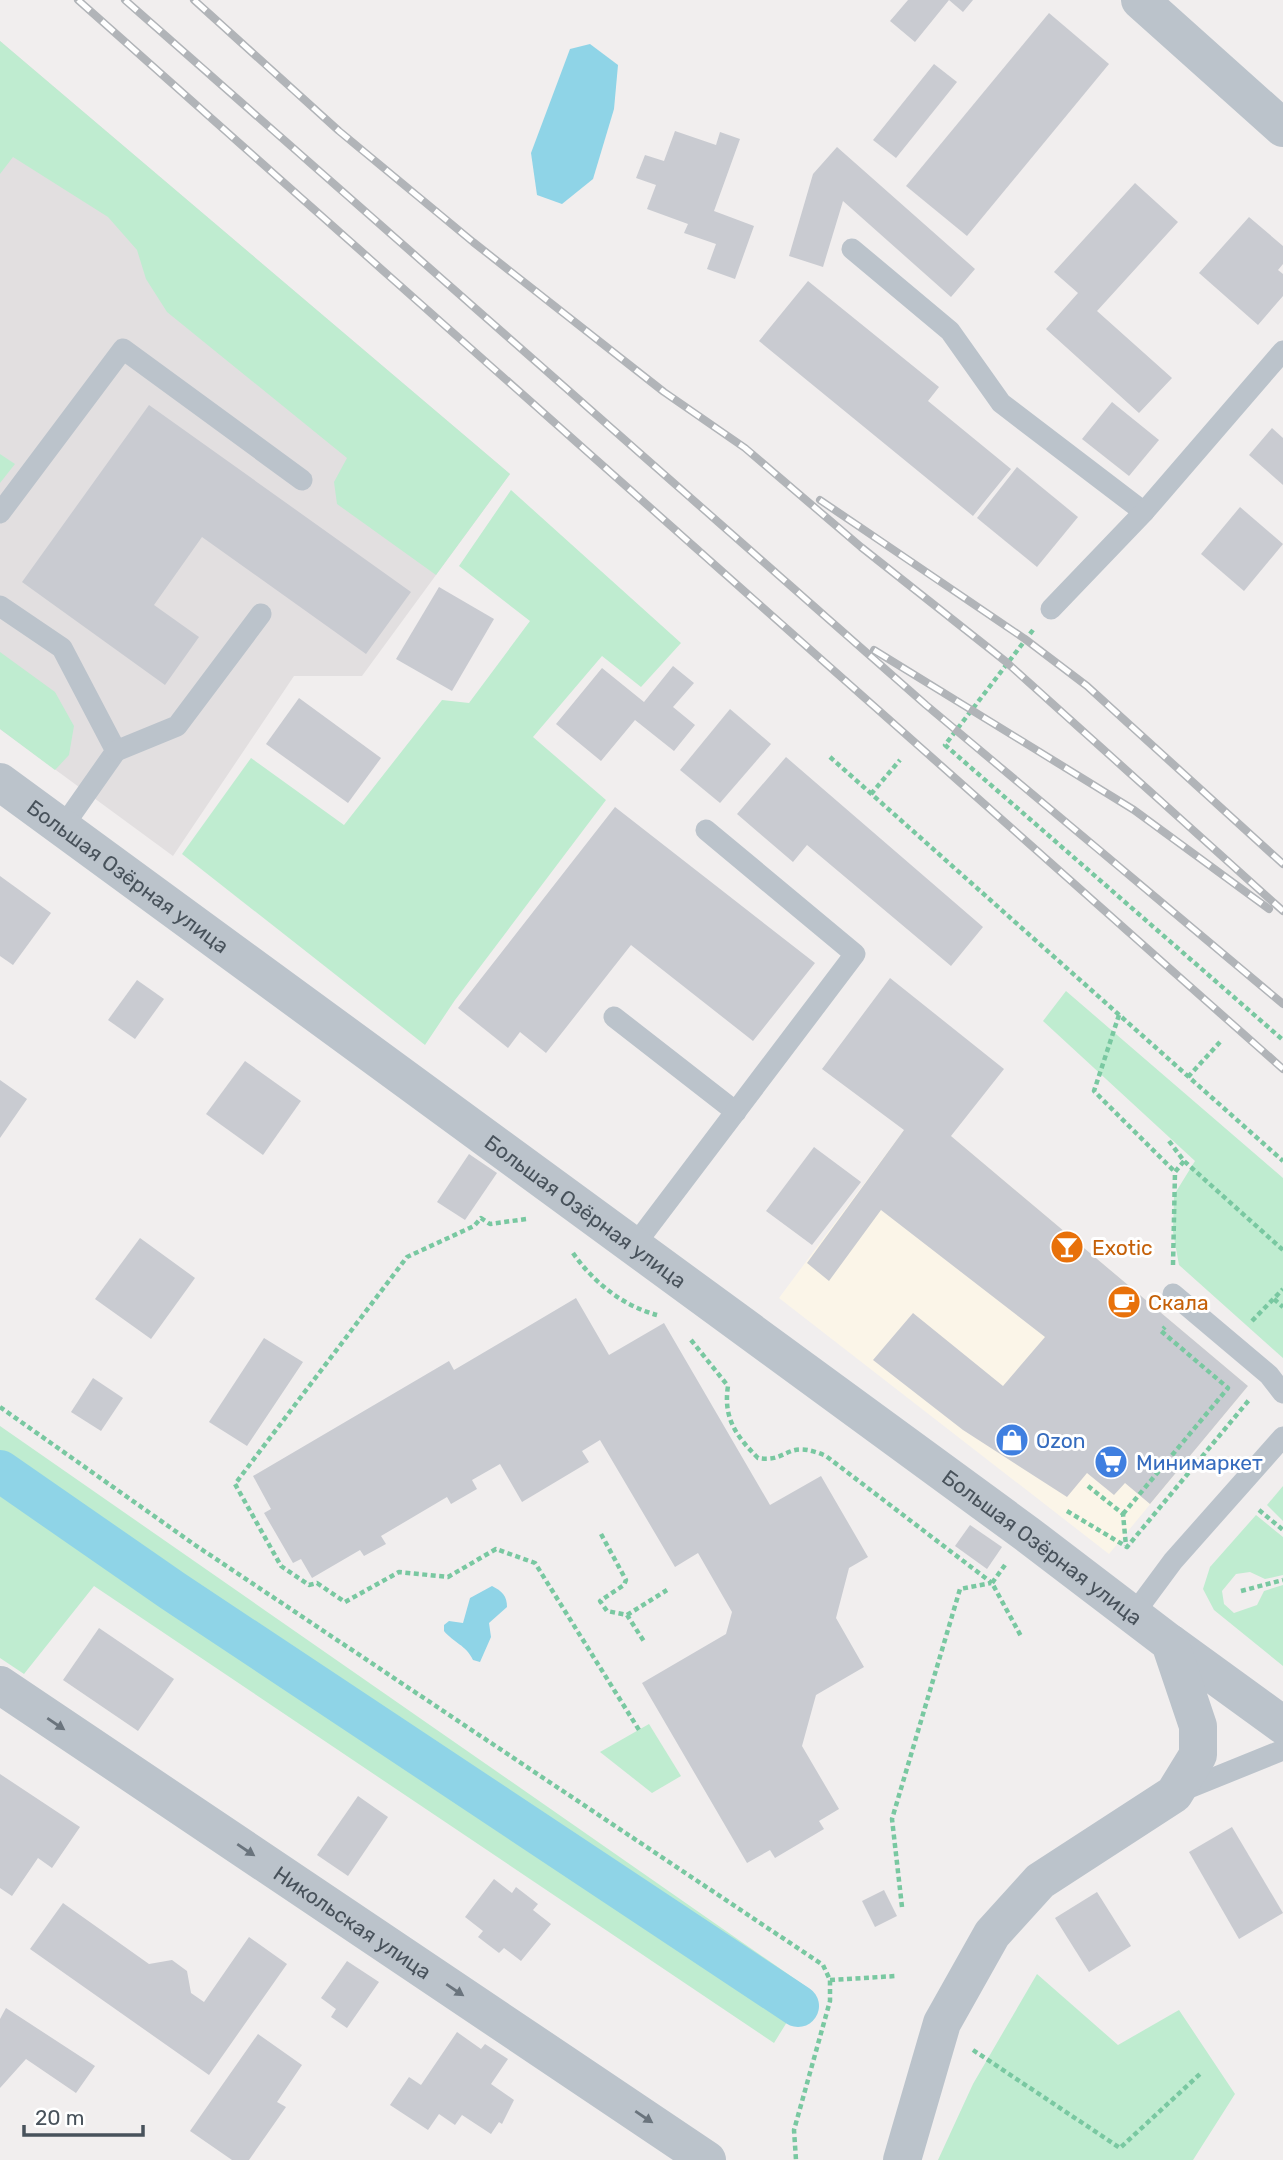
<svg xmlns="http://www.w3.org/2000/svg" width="1283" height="2160" font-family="Rubik,sans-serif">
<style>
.commercial{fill:#fbf5e8}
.education{fill:#e2dfe0}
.green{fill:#bfecd0}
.water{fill:#8fd4e7}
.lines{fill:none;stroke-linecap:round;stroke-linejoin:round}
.canal{stroke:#8fd4e7;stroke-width:42}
.building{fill:#c9cbd1}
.path{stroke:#79c8a1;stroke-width:4.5;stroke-dasharray:5 3.5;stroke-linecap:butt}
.service{stroke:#bbc3cb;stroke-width:21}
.minor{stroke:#bbc3cb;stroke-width:38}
.tertiary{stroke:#bbc3cb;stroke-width:38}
.rail-casing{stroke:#b1b4b8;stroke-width:8}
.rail{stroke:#fff;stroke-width:5;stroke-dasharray:16;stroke-linecap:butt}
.oneway{fill:#6a747d}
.labels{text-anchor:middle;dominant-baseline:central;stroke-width:6;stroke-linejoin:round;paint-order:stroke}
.street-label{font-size:21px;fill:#48525b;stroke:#fff}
.food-label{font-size:21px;fill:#c56008;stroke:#fff;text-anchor:start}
.shop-label{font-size:21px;fill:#366cbe;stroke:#fff;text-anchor:start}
</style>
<rect width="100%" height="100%" fill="#f1eeee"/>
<polygon class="commercial" points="904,1130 937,1153 951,1136 1248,1386 1109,1554 779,1298"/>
<polygon class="education" points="0,41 510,474 362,676 294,676 173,856 0,729"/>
<g class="green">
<polygon points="0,41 510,474 436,575 337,504 334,482 347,458 167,312 146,279 137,250 108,217 13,157 0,174"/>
<polygon points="0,454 15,464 0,483"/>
<polygon points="511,490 681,643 641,687 602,656 533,737 606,800 455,1000 425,1045 182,854 251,758 344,825 442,700 469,703 530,621 459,566"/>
<polygon points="0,652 55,692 74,726 69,755 55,770 0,729"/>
<polygon points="1066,991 1283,1178 1283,1358 1179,1265 1173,1232 1174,1195 1195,1161 1043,1021"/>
<polygon points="0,1426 808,1988 774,2043 94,1586 24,1674 0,1658"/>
<polygon points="1283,1486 1283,1521 1267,1505"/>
<polygon points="1256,1515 1283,1537 1283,1575 1265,1579 1250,1572 1236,1574 1222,1591 1224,1604 1234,1613 1257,1605 1264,1591 1283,1585 1283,1666 1214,1610 1203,1589 1210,1567"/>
<polygon points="649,1724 681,1776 652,1793 600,1752"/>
<polygon points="1037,1974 1118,2045 1179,2010 1235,2094 1193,2160 938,2160 973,2084"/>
</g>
<g class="water">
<polygon points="590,44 618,65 614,109 593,179 562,204 537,195 531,153 570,49"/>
<path d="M492 1586C502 1591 507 1596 507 1607L489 1623 491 1637 480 1662 473 1660C466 1645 454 1643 444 1631V1625L449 1621 463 1623 470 1598Z"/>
</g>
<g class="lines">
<polyline class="canal" points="0,1471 173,1591 798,2006"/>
</g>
<g class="building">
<polygon points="908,0 973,0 963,12 949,0 915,42 890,21"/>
<polygon points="1049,13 1109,64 967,236 906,186"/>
<polygon points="934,64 957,82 896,158 873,140"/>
<polygon points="675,131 716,145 720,132 740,139 714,211 754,226 735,279 707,269 716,244 684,233 688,224 647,209 656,185 636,178 645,155 664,161"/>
<polygon points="837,147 975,269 951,297 843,201 823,267 789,256 813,174"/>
<polygon points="1135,183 1178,222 1097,311 1172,378 1139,413 1046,329 1078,293 1054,272"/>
<polygon points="1249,217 1283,246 1283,264 1278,270 1283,274 1283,296 1258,325 1199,273"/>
<polygon points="808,281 939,387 928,401 1011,469 973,516 759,341"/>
<polygon points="1112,402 1159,440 1129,476 1082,439"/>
<polygon points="149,405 411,592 366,654 202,537 154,605 199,637 165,685 22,582"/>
<polygon points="1272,428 1283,438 1283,485 1249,455"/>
<polygon points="1017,467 1078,517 1037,567 977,518"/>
<polygon points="1240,507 1283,544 1244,591 1201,554"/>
<polygon points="439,587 494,619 452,691 396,659"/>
<polygon points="673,666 694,683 673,707 695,725 674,751 635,720 601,761 556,724 602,668 644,702"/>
<polygon points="299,698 381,758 348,803 266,744"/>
<polygon points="730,709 771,744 720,803 680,770"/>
<polygon points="786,757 983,927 951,966 807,845 793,862 737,814"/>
<polygon points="615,807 815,963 753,1041 631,945 546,1053 520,1032 508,1048 458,1008"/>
<polygon points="0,876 51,913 13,965 0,956"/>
<polygon points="890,978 1004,1069 951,1136 1248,1386 1150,1504 1125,1483 1114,1495 1087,1473 1067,1497 963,1430 873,1360 913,1313 1003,1386 1045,1337 881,1210 829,1281 807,1263 904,1130 822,1069"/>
<polygon points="137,980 164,999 135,1039 108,1020"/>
<polygon points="245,1061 301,1101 263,1155 206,1114"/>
<polygon points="0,1080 27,1099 0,1138"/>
<polygon points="814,1147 861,1182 812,1245 766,1211"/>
<polygon points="469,1154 497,1173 465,1220 437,1202"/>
<polygon points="140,1238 195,1278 151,1339 95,1299"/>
<polygon points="576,1298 609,1355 664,1323 770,1505 821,1476 868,1557 849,1568 836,1618 864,1667 816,1695 802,1746 839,1809 819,1821 824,1829 775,1858 770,1850 747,1863 642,1683 726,1634 732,1612 698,1553 675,1567 600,1440 582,1451 589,1462 522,1502 500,1464 472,1480 477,1489 451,1504 447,1497 381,1536 386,1544 364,1556 360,1550 312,1578 301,1559 293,1563 264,1513 271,1509 253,1476 449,1361 454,1370"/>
<polygon points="264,1338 303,1362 247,1446 209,1422"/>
<polygon points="93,1378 123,1398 101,1431 71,1412"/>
<polygon points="970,1525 1002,1547 987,1569 955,1546"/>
<polygon points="99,1628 174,1679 138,1731 63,1680"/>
<polygon points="0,1774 80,1827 52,1868 38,1858 12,1896 0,1888"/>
<polygon points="358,1796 388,1817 348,1876 317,1855"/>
<polygon points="1232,1827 1283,1913 1239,1939 1189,1852"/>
<polygon points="494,1879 512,1893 516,1887 538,1904 533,1910 551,1924 521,1961 504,1948 499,1953 478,1937 483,1931 465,1917"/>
<polygon points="884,1890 897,1916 875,1927 862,1901"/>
<polygon points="1097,1892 1131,1946 1089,1972 1055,1918"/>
<polygon points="63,1903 149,1964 172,1960 187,1971 191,1993 204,2002 249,1937 287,1964 209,2075 30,1949"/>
<polygon points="347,1961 379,1982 347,2028 331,2017 336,2009 321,1998"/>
<polygon points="6,2008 95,2066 76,2093 26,2059 0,2088 0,2019"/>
<polygon points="457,2032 481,2049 485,2044 508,2059 491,2084 514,2100 502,2124 499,2122 491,2134 462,2115 455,2125 439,2114 428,2130 390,2105 409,2077 421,2085"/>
<polygon points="258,2034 302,2065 277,2102 286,2107 249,2160 232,2160 190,2131"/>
</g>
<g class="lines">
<g class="path">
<polyline points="1033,630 945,745 1283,1040"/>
<polyline points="830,757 1283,1161"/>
<polyline points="871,794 900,760"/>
<polyline points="1119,1015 1094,1091 1175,1172"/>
<polyline points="1188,1077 1220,1042"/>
<polyline points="1169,1141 1184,1161 1283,1250"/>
<polyline points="526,1219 490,1224 481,1218 474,1226 407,1257 235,1484 281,1566 309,1585 317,1583 345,1602 399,1572 448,1577 496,1549 535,1563 639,1730"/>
<path d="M573 1253C593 1282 623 1306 657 1315"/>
<polyline points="1173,1265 1175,1172 1184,1161"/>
<polyline points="1274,1299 1283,1307"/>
<polyline points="1252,1321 1283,1289"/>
<path d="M691 1340 728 1386C723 1418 736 1436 758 1458 790 1463 785 1438 826 1456L992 1583"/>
<polyline points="0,1407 195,1545 823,1965 830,1980 830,2001 794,2130 796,2160"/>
<polyline points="1088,1486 1123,1514 1126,1546"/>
<polyline points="1259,1510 1283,1530"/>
<polyline points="1067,1511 1127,1547 1249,1400"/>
<polyline points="1123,1514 1228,1388 1161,1331 1165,1327"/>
<polyline points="601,1534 626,1580 624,1585 600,1601 607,1611 627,1615 645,1643"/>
<polyline points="1005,1565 992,1583 1022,1638"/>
<polyline points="1241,1591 1283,1580"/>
<polyline points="627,1615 667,1590"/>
<polyline points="902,1907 892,1819 960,1589 991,1583"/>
<polyline points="830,1980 896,1976"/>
<polyline points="973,2050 1120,2148 1201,2073"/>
</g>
<g class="service">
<polyline points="852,249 950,331 1001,403 1144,512"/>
<polyline points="0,513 123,349 302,480"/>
<polyline points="0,606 62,648 116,751 62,828"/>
<polyline points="1051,609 1144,512 1283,351"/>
<polyline points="116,751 177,726 261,614"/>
<polyline points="614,1017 736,1112"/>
<polyline points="634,1246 855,954 706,830"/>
<polyline points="1173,1294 1269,1375 1283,1393"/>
<polyline points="1133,1615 1173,1561 1283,1437"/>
<polyline points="1179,1792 1283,1750"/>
</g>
<g class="minor">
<polyline points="1170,1643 1283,1725"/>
<path id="s1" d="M0 1685 707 2160"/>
</g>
<g class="tertiary">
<polyline points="1140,0 1283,128"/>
<path id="s2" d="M0 782 1027 1534 1170 1643 1198 1726V1755L1174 1794 1040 1881 992 1934 942 2023 902 2160"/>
</g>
<defs>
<g id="rail">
<polyline points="78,0 1283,1069"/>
<polyline points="125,0 926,705 1283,1004"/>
<polyline points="194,0 339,131 473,242 664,392 745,448 861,547 1005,661 1283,911"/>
<polyline points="820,500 1025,639 1087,686 1283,864"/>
<polyline points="874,650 1134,810 1269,909"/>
</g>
</defs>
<use href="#rail" class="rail-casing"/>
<use href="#rail" class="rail"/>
</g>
<defs><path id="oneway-solid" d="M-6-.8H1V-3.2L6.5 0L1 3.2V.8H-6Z" transform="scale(1.75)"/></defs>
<g class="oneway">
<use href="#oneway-solid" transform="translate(56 1724) rotate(34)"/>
<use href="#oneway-solid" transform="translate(246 1850) rotate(34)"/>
<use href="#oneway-solid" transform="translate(455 1990) rotate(34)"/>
<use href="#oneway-solid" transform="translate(644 2117) rotate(34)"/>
</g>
<defs>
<symbol id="bar-disc" viewBox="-11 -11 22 22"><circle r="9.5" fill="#e8710a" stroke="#fff"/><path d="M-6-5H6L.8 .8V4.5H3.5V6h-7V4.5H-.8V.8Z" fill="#fff"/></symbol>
<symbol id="cafe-disc" viewBox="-11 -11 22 22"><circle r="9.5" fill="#e8710a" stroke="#fff"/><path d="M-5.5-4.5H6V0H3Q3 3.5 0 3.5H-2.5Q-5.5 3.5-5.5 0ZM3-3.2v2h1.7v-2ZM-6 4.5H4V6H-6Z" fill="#fff"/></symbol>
<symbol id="shop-disc" viewBox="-11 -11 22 22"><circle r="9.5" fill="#3f7fe0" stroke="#fff"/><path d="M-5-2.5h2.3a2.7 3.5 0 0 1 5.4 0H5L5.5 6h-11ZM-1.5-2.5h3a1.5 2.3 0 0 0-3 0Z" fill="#fff"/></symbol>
<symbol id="supermarket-disc" viewBox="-11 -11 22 22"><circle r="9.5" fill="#3f7fe0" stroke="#fff"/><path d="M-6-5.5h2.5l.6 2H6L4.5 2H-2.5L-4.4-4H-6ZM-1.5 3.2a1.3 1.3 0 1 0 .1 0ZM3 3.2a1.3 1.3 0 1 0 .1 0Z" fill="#fff"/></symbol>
</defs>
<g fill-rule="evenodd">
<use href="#bar-disc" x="1048" y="1228" width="38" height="38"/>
<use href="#cafe-disc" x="1105" y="1283" width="38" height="38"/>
<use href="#shop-disc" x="993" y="1421" width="38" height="38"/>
<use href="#supermarket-disc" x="1092" y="1443" width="38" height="38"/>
</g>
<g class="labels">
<g class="street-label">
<text stroke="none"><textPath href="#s2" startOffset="159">Большая Озёрная улица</textPath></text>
<text stroke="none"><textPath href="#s2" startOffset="726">Большая Озёрная улица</textPath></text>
<text stroke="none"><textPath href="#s2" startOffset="1293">Большая Озёрная улица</textPath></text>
<text stroke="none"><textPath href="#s1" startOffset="425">Никольская улица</textPath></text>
</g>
<g class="food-label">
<text x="1092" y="1247">Exotic</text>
<text x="1148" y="1302">Скала</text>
</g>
<g class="shop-label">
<text x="1036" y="1440">Ozon</text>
<text x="1136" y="1462">Минимаркет</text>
</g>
</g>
<path d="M24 2125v10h119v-10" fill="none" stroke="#48525b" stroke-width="3.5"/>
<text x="35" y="2125" font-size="21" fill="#48525b" stroke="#ffffff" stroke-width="5" paint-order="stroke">20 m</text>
</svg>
